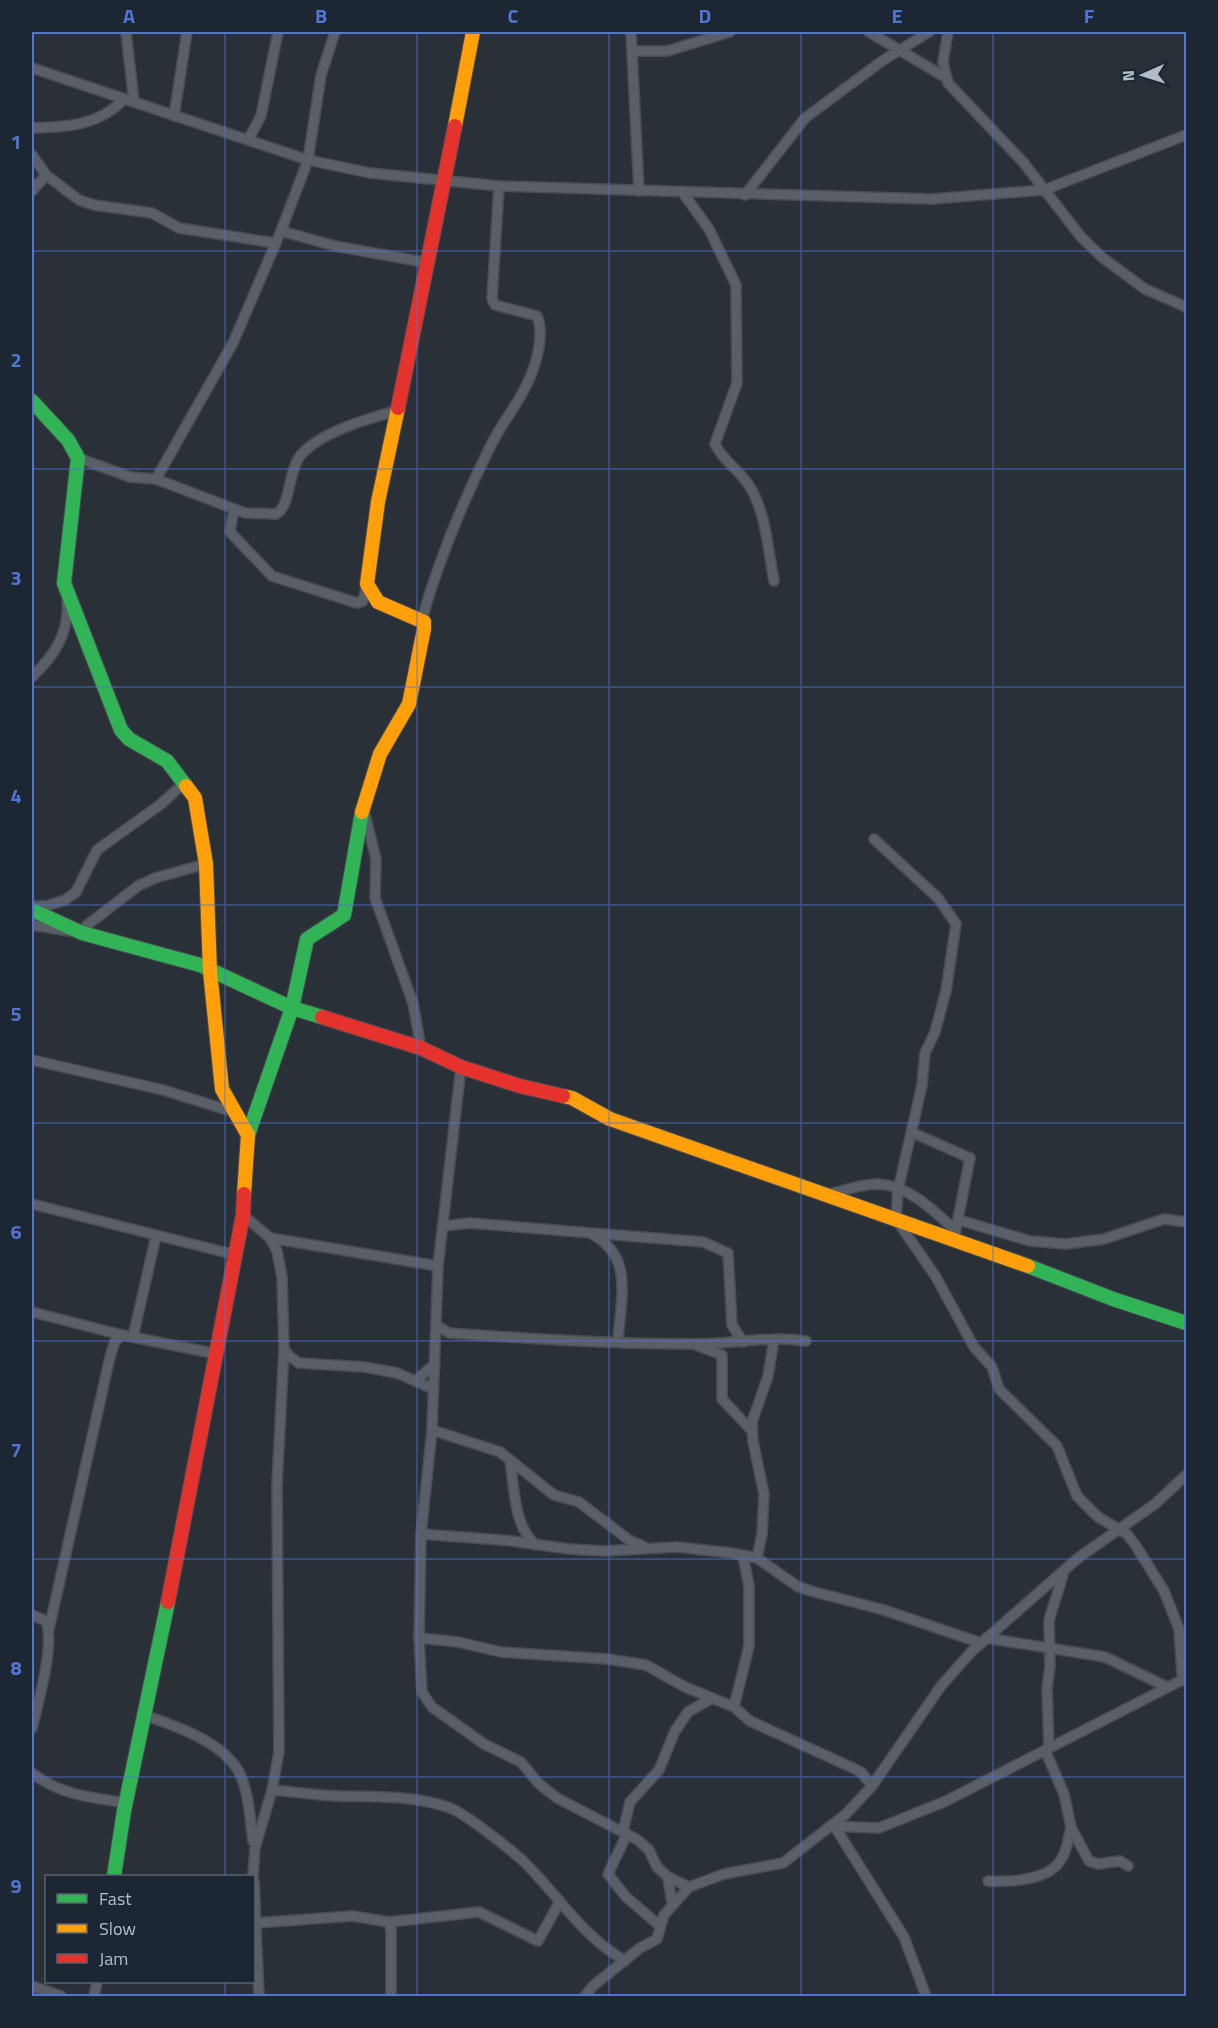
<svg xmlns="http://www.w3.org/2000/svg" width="1218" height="2028" font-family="'Titillium Web',sans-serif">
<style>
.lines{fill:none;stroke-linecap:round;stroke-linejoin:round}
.street-casing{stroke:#484c53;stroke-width:12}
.fast-casing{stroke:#484c53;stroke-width:16}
.slow-casing{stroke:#484c53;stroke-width:16}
.jam-casing{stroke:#484c53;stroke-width:16}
.street{stroke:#5a5e66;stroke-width:9}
.fast{stroke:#30b455;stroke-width:14}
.slow{stroke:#ff9f0a;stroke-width:14}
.jam{stroke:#e5322d;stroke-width:14}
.grid{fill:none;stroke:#5274d3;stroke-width:1.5;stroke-opacity:0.55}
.neatline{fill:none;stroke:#5274d3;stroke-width:2}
.grid-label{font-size:20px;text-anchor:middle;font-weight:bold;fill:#5274d3}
</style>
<rect width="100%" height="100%" fill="#2a3038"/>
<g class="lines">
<defs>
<g id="street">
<polyline points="126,32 134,102"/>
<polyline points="631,32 639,191"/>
<polyline points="869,32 945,77"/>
<polyline points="948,32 943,62 948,83 1023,162 1081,237 1103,258 1145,289 1186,307"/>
<polyline points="633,51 667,51 730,32"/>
<polyline points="32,68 308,160 370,173 499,186 932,199 1044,190 1186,135"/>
<polyline points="174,116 187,32"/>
<path d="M32 128C66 127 99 126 124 99"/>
<polyline points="248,140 261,116 278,32"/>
<polyline points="32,155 46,175 79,200 94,205 152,213 179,228 275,243"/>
<polyline points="32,191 46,175"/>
<path d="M683 193 709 229 736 285 737 383 715 444C723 461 738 469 748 484 766 510 768 550 774 581"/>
<polyline points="745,195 805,118 882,61 929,32"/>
<polyline points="281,231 335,246 429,263"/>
<path d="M78 458 130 477 156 479 245 513 276 514C291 507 288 469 301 455 320 432 370 418 399 410"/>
<polyline points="156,479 233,343 281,231 308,160 321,75 335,32"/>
<polyline points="234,509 230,532 272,576 357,603 363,601 367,584"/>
<path d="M422 619C439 559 463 501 491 445 502 423 518 404 528 382 536 365 545 335 537 316L495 305 492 299 499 186"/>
<path d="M32 677C54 656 70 632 67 601"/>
<polyline points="364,811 376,859 375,898 413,1003 421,1048"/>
<polyline points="874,839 938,898 956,924 946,991 935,1032 925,1053 922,1085 898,1190 896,1219 936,1277 974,1347 992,1367 999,1389 1057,1446 1077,1496 1098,1517 1127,1534 1136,1546 1164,1591 1179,1629 1182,1673 1186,1682"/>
<polyline points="32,906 46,906 65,900 76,892 97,850 161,804 185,782"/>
<polyline points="32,925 82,933 86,926 138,886 155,878 206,864"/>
<polyline points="32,1060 163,1090 234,1112"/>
<polyline points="461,1067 438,1266 432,1430 421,1534 419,1638 422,1692 432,1707 484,1744 521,1762 538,1783 557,1798 638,1840 649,1850 657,1867 668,1877 689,1887"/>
<polyline points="911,1132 970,1158 954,1239"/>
<path d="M828 1194C843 1191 862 1184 878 1184 909 1185 935 1212 956 1231"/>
<polyline points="32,1204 236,1255"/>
<polyline points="243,1215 270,1238 277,1251 282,1277 284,1349 277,1485 279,1752 272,1790 255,1848 253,1876"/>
<polyline points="959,1220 1030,1241 1066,1244 1104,1239 1164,1219 1186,1222"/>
<polyline points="444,1226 469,1223 703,1242 728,1253 732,1325 743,1342"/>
<path d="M592 1234C635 1257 620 1300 618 1342"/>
<polyline points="270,1238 438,1266"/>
<polyline points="32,1312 122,1335 217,1354"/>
<path d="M436 1325 449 1333C530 1339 611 1344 692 1344 729 1345 768 1335 806 1341"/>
<polyline points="133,1337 156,1236"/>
<polyline points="698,1346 722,1355 722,1399 752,1431"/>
<polyline points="284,1349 289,1356 299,1363 364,1367 397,1373 433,1389"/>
<polyline points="416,1380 435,1364"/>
<polyline points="432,1430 500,1452 554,1495 579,1502 629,1540 645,1547"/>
<path d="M510 1460C514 1486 514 1528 536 1545"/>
<polyline points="421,1534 512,1541 569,1549 604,1551 677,1547 731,1553 757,1558 797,1586 811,1591 884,1610 981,1643"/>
<polyline points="757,1558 762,1534 764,1494 753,1441 752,1422 768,1376 774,1340"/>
<path d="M32 1615 46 1621C55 1644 38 1704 32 1728"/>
<polyline points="49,1629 110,1357 115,1341 122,1335"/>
<polyline points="419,1638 458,1642 501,1652 607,1659 646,1665 685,1687 734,1707 750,1721 853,1768 861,1772 872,1786"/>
<polyline points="986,1638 1105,1657 1167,1687"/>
<polyline points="734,1707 749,1646 749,1586 743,1556"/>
<path d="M144 1715C175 1726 222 1741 239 1772 249 1792 250 1819 253 1841"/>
<polyline points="1049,1747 1047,1688 1050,1666 1049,1620 1063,1575"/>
<polyline points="1045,1750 1064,1794 1071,1827 1089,1861 1098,1864 1120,1861 1128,1866"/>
<path d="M32 1773C62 1796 91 1797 126 1803"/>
<path d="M272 1790C294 1792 315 1795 336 1796 373 1797 415 1795 450 1808 466 1814 507 1847 521 1859 559 1895 578 1933 625 1961"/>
<polyline points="830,1826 879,1828 946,1801 1186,1678"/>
<polyline points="835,1827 904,1937 926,1996"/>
<polyline points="623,1832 630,1802 659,1770 675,1731 688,1712 712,1698"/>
<polyline points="627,1834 608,1874 626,1897 660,1926"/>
<polyline points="668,1877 672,1904"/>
<polyline points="254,1881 259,1996"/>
<path d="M988 1881C1010 1882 1050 1881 1062 1858 1067 1850 1069 1836 1071 1827"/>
<polyline points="389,1922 479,1912 538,1941 560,1901"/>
<polyline points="256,1923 352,1916 389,1922 391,1929 391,1996"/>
<polyline points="32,1986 61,1996"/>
<polyline points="94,1996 97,1982"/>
<polyline points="585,1996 593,1986 640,1948 657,1939 664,1915 689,1887 724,1874 783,1863 846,1814 872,1786 941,1686 972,1651 1078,1558 1155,1504 1186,1475"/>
</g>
<g id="fast">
<polyline points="32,401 68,440 78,458 64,583 121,730 129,739 167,761 186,786"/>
<polyline points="32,910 82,933 200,965 292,1008 322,1017"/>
<polyline points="248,1135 292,1008 307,939 344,915 362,812"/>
<polyline points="1028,1266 1113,1299 1186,1323"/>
<polyline points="114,1876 124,1811 168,1602"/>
</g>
<g id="slow">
<polyline points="455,126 473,32"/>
<polyline points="186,786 195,798 206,864 210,971 222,1089 248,1135 244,1194"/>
<polyline points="362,812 380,754 409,704 424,629 424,622 378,602 367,584 378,502 398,408"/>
<polyline points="563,1096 572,1098 610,1119 1028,1266"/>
</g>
<g id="jam">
<polyline points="398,408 455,126"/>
<polyline points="322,1017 421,1048 461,1067 520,1086 563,1096"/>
<polyline points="168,1602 243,1215 244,1194"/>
</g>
</defs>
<use href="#street" class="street-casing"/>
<use href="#fast" class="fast-casing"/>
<use href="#slow" class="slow-casing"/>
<use href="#jam" class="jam-casing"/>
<use href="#street" class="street"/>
<use href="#fast" class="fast"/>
<use href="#slow" class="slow"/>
<use href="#jam" class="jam"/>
</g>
<path class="grid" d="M225 32V1876M417 32V1996M609 32V1996M801 32V1996M993 32V1996M32 251H1186M32 469H1186M32 687H1186M32 905H1186M32 1123H1186M32 1341H1186M32 1559H1186M32 1777H1186M225 1982V1996"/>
<rect width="1218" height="2028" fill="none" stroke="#1d2633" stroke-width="66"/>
<rect x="45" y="1875" width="210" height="108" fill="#1d2633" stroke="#59626f" stroke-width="1.5"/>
<rect x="57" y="1894" width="30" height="9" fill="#30b455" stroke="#59626f" stroke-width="1.5"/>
<text x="99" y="1905" font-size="18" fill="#b4bcc9">Fast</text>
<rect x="57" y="1924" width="30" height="9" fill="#ff9f0a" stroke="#59626f" stroke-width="1.5"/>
<text x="99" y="1935" font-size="18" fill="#b4bcc9">Slow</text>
<rect x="57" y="1954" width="30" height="9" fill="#e5322d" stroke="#59626f" stroke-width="1.5"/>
<text x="99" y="1965" font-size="18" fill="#b4bcc9">Jam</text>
<g transform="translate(1143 75) rotate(267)" stroke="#1d2633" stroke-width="4.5" paint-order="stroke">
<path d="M0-4.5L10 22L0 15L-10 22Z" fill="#b4bcc9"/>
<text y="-9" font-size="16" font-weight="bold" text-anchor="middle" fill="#b4bcc9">N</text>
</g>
<rect x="33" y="33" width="1152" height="1962" class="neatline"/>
<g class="grid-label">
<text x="129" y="23">A</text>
<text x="321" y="23">B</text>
<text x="513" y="23">C</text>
<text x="705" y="23">D</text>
<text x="897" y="23">E</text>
<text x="1089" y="23">F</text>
<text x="16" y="149">1</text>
<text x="16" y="367">2</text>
<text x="16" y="585">3</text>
<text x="16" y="803">4</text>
<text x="16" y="1021">5</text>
<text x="16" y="1239">6</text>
<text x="16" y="1457">7</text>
<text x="16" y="1675">8</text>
<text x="16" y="1893">9</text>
</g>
</svg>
